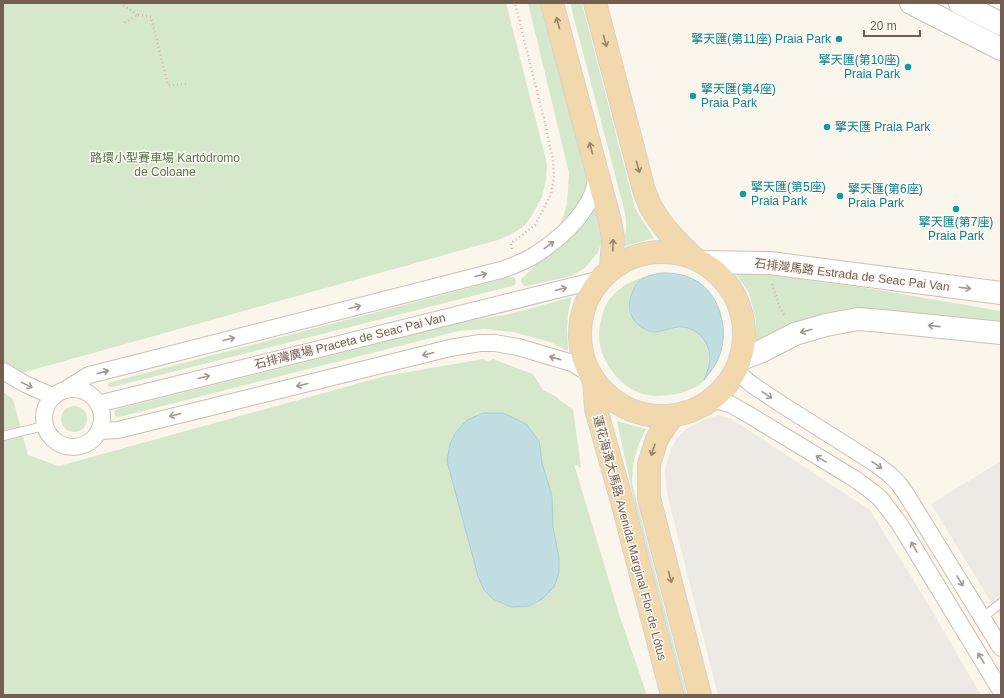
<svg xmlns="http://www.w3.org/2000/svg" width="1004" height="698" font-family="Helvetica,'Noto Sans SC',sans-serif">
<style>
.industrial{fill:#ede9e4}
.green{fill:#d6e8cc}
.water{fill:#c2dee3;stroke:#aaccd4}
.lines{fill:none;stroke-linecap:round;stroke-linejoin:round}
.lane-casing{stroke:#ccbeb3;stroke-width:10}
.street-casing{stroke:#ccbeb3;stroke-width:18}
.secondary-casing{stroke:#cfbfb1;stroke-width:24}
.primary-casing{stroke:#d8d2ce;stroke-width:24}
.path{stroke:#d3baaa;stroke-width:2.5;stroke-dasharray:1 3;stroke-linecap:butt}
.lane{stroke:#fff;stroke-width:8}
.street{stroke:#fff;stroke-width:16}
.secondary{stroke:#fff;stroke-width:22}
.primary{stroke:#f1d9ad;stroke-width:22}
.oneway{stroke:#9a836d}
.oneway2{stroke:#a5968e}
.culture-dot{fill:#0f9aa8;stroke:#fdf9f3;stroke-width:1.5}
.labels{text-anchor:middle;dominant-baseline:central;stroke-width:3;stroke-linejoin:round;paint-order:stroke}
.culture-label{font-size:12px;fill:#0d838f;stroke:#fdf9f3;text-anchor:start}
.park-label{font-size:12px;fill:#57784b;stroke:#fdf9f3}
.street-label{font-size:12px;fill:#745e51;stroke:#fdf9f3}
</style>
<rect width="100%" height="100%" fill="#fbf6ec"/>
<g class="industrial">
<polygon points="719,415 731,419 870,510 925,599 981,695 718,695 667,494 665,470 671,448 678,437 686,429 708,418"/>
<polygon points="1001,461 1001,618 931,504"/>
</g>
<g class="green">
<polygon points="3,3 506,3 547,164 546,180 542,197 531,217 523,227 510,235 498,240 18,374 3,366"/>
<polygon points="528,3 547,3 604,234 598,252 585,268 571,276 527,286 524,286 521,282 522,278 525,276 544,256 558,232 567,204 569,173"/>
<path d="M570 3H582L635 208 639 215 654 238 622 247C626 235 627 225 625 213Z"/>
<polygon points="733,270 860,287 1001,311 1001,324 821,315 804,320 777,330 756,345 756,321 749,293"/>
<path d="M656 274C645 277 637 283 632 293L642 328C647 331 651 332 657 332 671 331 684 322 697 332 706 339 711 348 710 358 710 365 708 373 705 379 694 394 659 399 643 394 618 386 599 360 599 334 599 327 601 320 603 313 609 290 634 278 656 274Z"/>
<polygon points="510,277 514,277 516,281 515,285 512,286 112,387 110,387 108,386 108,383 111,382"/>
<polygon points="572,297 568,314 567,329 568,351 550,342 513,332 485,329 459,331 119,417 116,417 114,414 115,411 117,409 469,321 510,314"/>
<polygon points="483,359 489,362 493,359 533,374 543,390 557,397 558,399 573,409 578,445 581,468 574,464 619,614 647,695 3,695 3,392 13,399 28,455 59,466 385,376"/>
<circle cx="74" cy="419" r="13"/>
<polygon points="617,421 646,429 638,446 633,465 632,483 687,695 684,695 631,487"/>
</g>
<g class="water">
<path d="M662 273C696 272 718 291 723 326 724 337 723 348 718 359 715 367 709 373 704 380 712 364 713 348 700 335 695 330 688 327 681 327 668 327 656 337 643 328 628 319 626 303 634 289 636 284 639 280 644 278 649 275 656 274 662 273Z"/>
<polygon points="483,413 503,413 526,424 539,441 542,463 552,496 553,527 559,558 559,573 554,587 542,599 529,606 511,607 493,599 484,590 478,576 447,461 450,444 456,432 467,420"/>
</g>
<g class="lines">
<defs>
<g id="lane">
<polyline points="3,436 44,426"/>
<polyline points="982,618 1001,603"/>
</g>
<g id="street">
<polyline points="3,371 25,384 52,396"/>
<polyline points="736,371 751,384 781,404 876,464 889,474 899,484 906,494 1001,648"/>
<path d="M68 388 89 375 113 369 501 270C513 266 525 261 535 255 558 240 581 220 592 195 595 188 596 181 597 174"/>
<circle cx="73" cy="418" r="29"/>
<polyline points="713,400 730,404 746,413 855,479 870,490 880,498 899,523 1001,691"/>
<polyline points="98,404 601,279"/>
<polyline points="100,431 118,430 450,348 480,343 495,343 518,347 572,363 590,374"/>
</g>
<g id="secondary">
<polyline points="911,3 1001,49"/>
<polyline points="960,3 1001,24"/>
<polyline points="703,262 770,263 1001,293"/>
<polyline points="741,359 760,352 795,334 826,325 858,319 882,321 1001,333"/>
</g>
<g id="primary">
<polyline points="552,3 610,221 613,238 611,269"/>
<path d="M595 3 644 190C646 195 648 202 651 207 662 227 676 241 693 257"/>
<circle cx="662" cy="334" r="82"/>
<polyline points="594,380 596,409 623,505 672,695"/>
<polyline points="672,416 657,439 649,464 649,498 700,695"/>
</g>
</defs>
<use href="#lane" class="lane-casing"/>
<use href="#street" class="street-casing"/>
<use href="#secondary" class="secondary-casing"/>
<use href="#primary" class="primary-casing"/>
<g class="path">
<polyline points="120,3 138,15 124,23"/>
<polyline points="138,15 151,17 168,85 186,84"/>
<polyline points="512,249 511,243 521,236 535,225 543,210 551,194 554,179 553,160 544,119 515,3"/>
<polyline points="772,284 779,306 785,316"/>
</g>
<use href="#lane" class="lane"/>
<use href="#street" class="street"/>
<use href="#secondary" class="secondary"/>
<use href="#primary" class="primary"/>
</g>
<defs><path id="oneway-shaft" d="M-6 0H5M1.5-3L5.5 0L1.5 3" fill="none" stroke-width="1.6" stroke-linecap="round" stroke-linejoin="round"/></defs>
<g class="oneway">
<use href="#oneway-shaft" transform="translate(558 23) rotate(-105)"/>
<use href="#oneway-shaft" transform="translate(605 41) rotate(75)"/>
<use href="#oneway-shaft" transform="translate(591 148) rotate(-105)"/>
<use href="#oneway-shaft" transform="translate(638 167) rotate(75)"/>
<use href="#oneway-shaft" transform="translate(613 245) rotate(-88)"/>
<use href="#oneway-shaft" transform="translate(653 450) rotate(108)"/>
<use href="#oneway-shaft" transform="translate(670 577) rotate(75)"/>
</g>
<g class="oneway2">
<use href="#oneway-shaft" transform="translate(549 245) rotate(-37)"/>
<use href="#oneway-shaft" transform="translate(481 275) rotate(-14)"/>
<use href="#oneway-shaft" transform="translate(965 288) rotate(7)"/>
<use href="#oneway-shaft" transform="translate(561 289) rotate(-14)"/>
<use href="#oneway-shaft" transform="translate(355 307) rotate(-14)"/>
<use href="#oneway-shaft" transform="translate(934 326) rotate(-174)"/>
<use href="#oneway-shaft" transform="translate(806 331) rotate(164)"/>
<use href="#oneway-shaft" transform="translate(229 339) rotate(-14)"/>
<use href="#oneway-shaft" transform="translate(428 354) rotate(166)"/>
<use href="#oneway-shaft" transform="translate(555 358) rotate(-164)"/>
<use href="#oneway-shaft" transform="translate(103 372) rotate(-16)"/>
<use href="#oneway-shaft" transform="translate(204 377) rotate(-14)"/>
<use href="#oneway-shaft" transform="translate(27 385) rotate(26)"/>
<use href="#oneway-shaft" transform="translate(302 385) rotate(166)"/>
<use href="#oneway-shaft" transform="translate(767 395) rotate(34)"/>
<use href="#oneway-shaft" transform="translate(175 415) rotate(166)"/>
<use href="#oneway-shaft" transform="translate(821 459) rotate(-148)"/>
<use href="#oneway-shaft" transform="translate(877 465) rotate(35)"/>
<use href="#oneway-shaft" transform="translate(914 547) rotate(-121)"/>
<use href="#oneway-shaft" transform="translate(960 581) rotate(59)"/>
<use href="#oneway-shaft" transform="translate(981 658) rotate(-121)"/>
</g>
<g class="culture-dot">
<circle cx="839" cy="39" r="4"/>
<circle cx="908" cy="67" r="4"/>
<circle cx="693" cy="96" r="4"/>
<circle cx="827" cy="127" r="4"/>
<circle cx="743" cy="194" r="4"/>
<circle cx="840" cy="196" r="4"/>
<circle cx="956" cy="209" r="4"/>
</g>
<g class="labels">
<g class="culture-label">
<text x="831" y="39" text-anchor="end">擎天匯(第11座) Praia Park</text>
<text x="900" y="60" text-anchor="end">擎天匯(第10座)<tspan x="900" dy="14">Praia Park</tspan></text>
<text x="701" y="89">擎天匯(第4座)<tspan x="701" dy="14">Praia Park</tspan></text>
<text x="835" y="127">擎天匯 Praia Park</text>
<text x="751" y="187">擎天匯(第5座)<tspan x="751" dy="14">Praia Park</tspan></text>
<text x="848" y="189">擎天匯(第6座)<tspan x="848" dy="14">Praia Park</tspan></text>
<text x="956" y="222" text-anchor="middle">擎天匯(第7座)<tspan x="956" dy="14">Praia Park</tspan></text>
</g>
<g class="park-label">
<text x="165" y="158">路環小型賽車場 Kartódromo<tspan x="165" dy="14">de Coloane</tspan></text>
</g>
<g class="street-label">
<text transform="translate(852 275) rotate(7)">石排灣馬路 Estrada de Seac Pai Van</text>
<text transform="translate(350 341) rotate(-14)">石排灣廣場 Praceta de Seac Pai Van</text>
<text transform="translate(630 538) rotate(75)">蓮花海濱大馬路 Avenida Marginal Flor de Lótus</text>
</g>
</g>
<rect width="1004" height="698" fill="none" stroke="#745e51" stroke-width="8"/>
<path d="M864 30v6h56v-6" fill="none" stroke="#745e51" stroke-width="2"/>
<text x="870" y="30" font-size="12" fill="#745e51" stroke="#fdf9f3" stroke-width="3" paint-order="stroke">20 m</text>
</svg>
